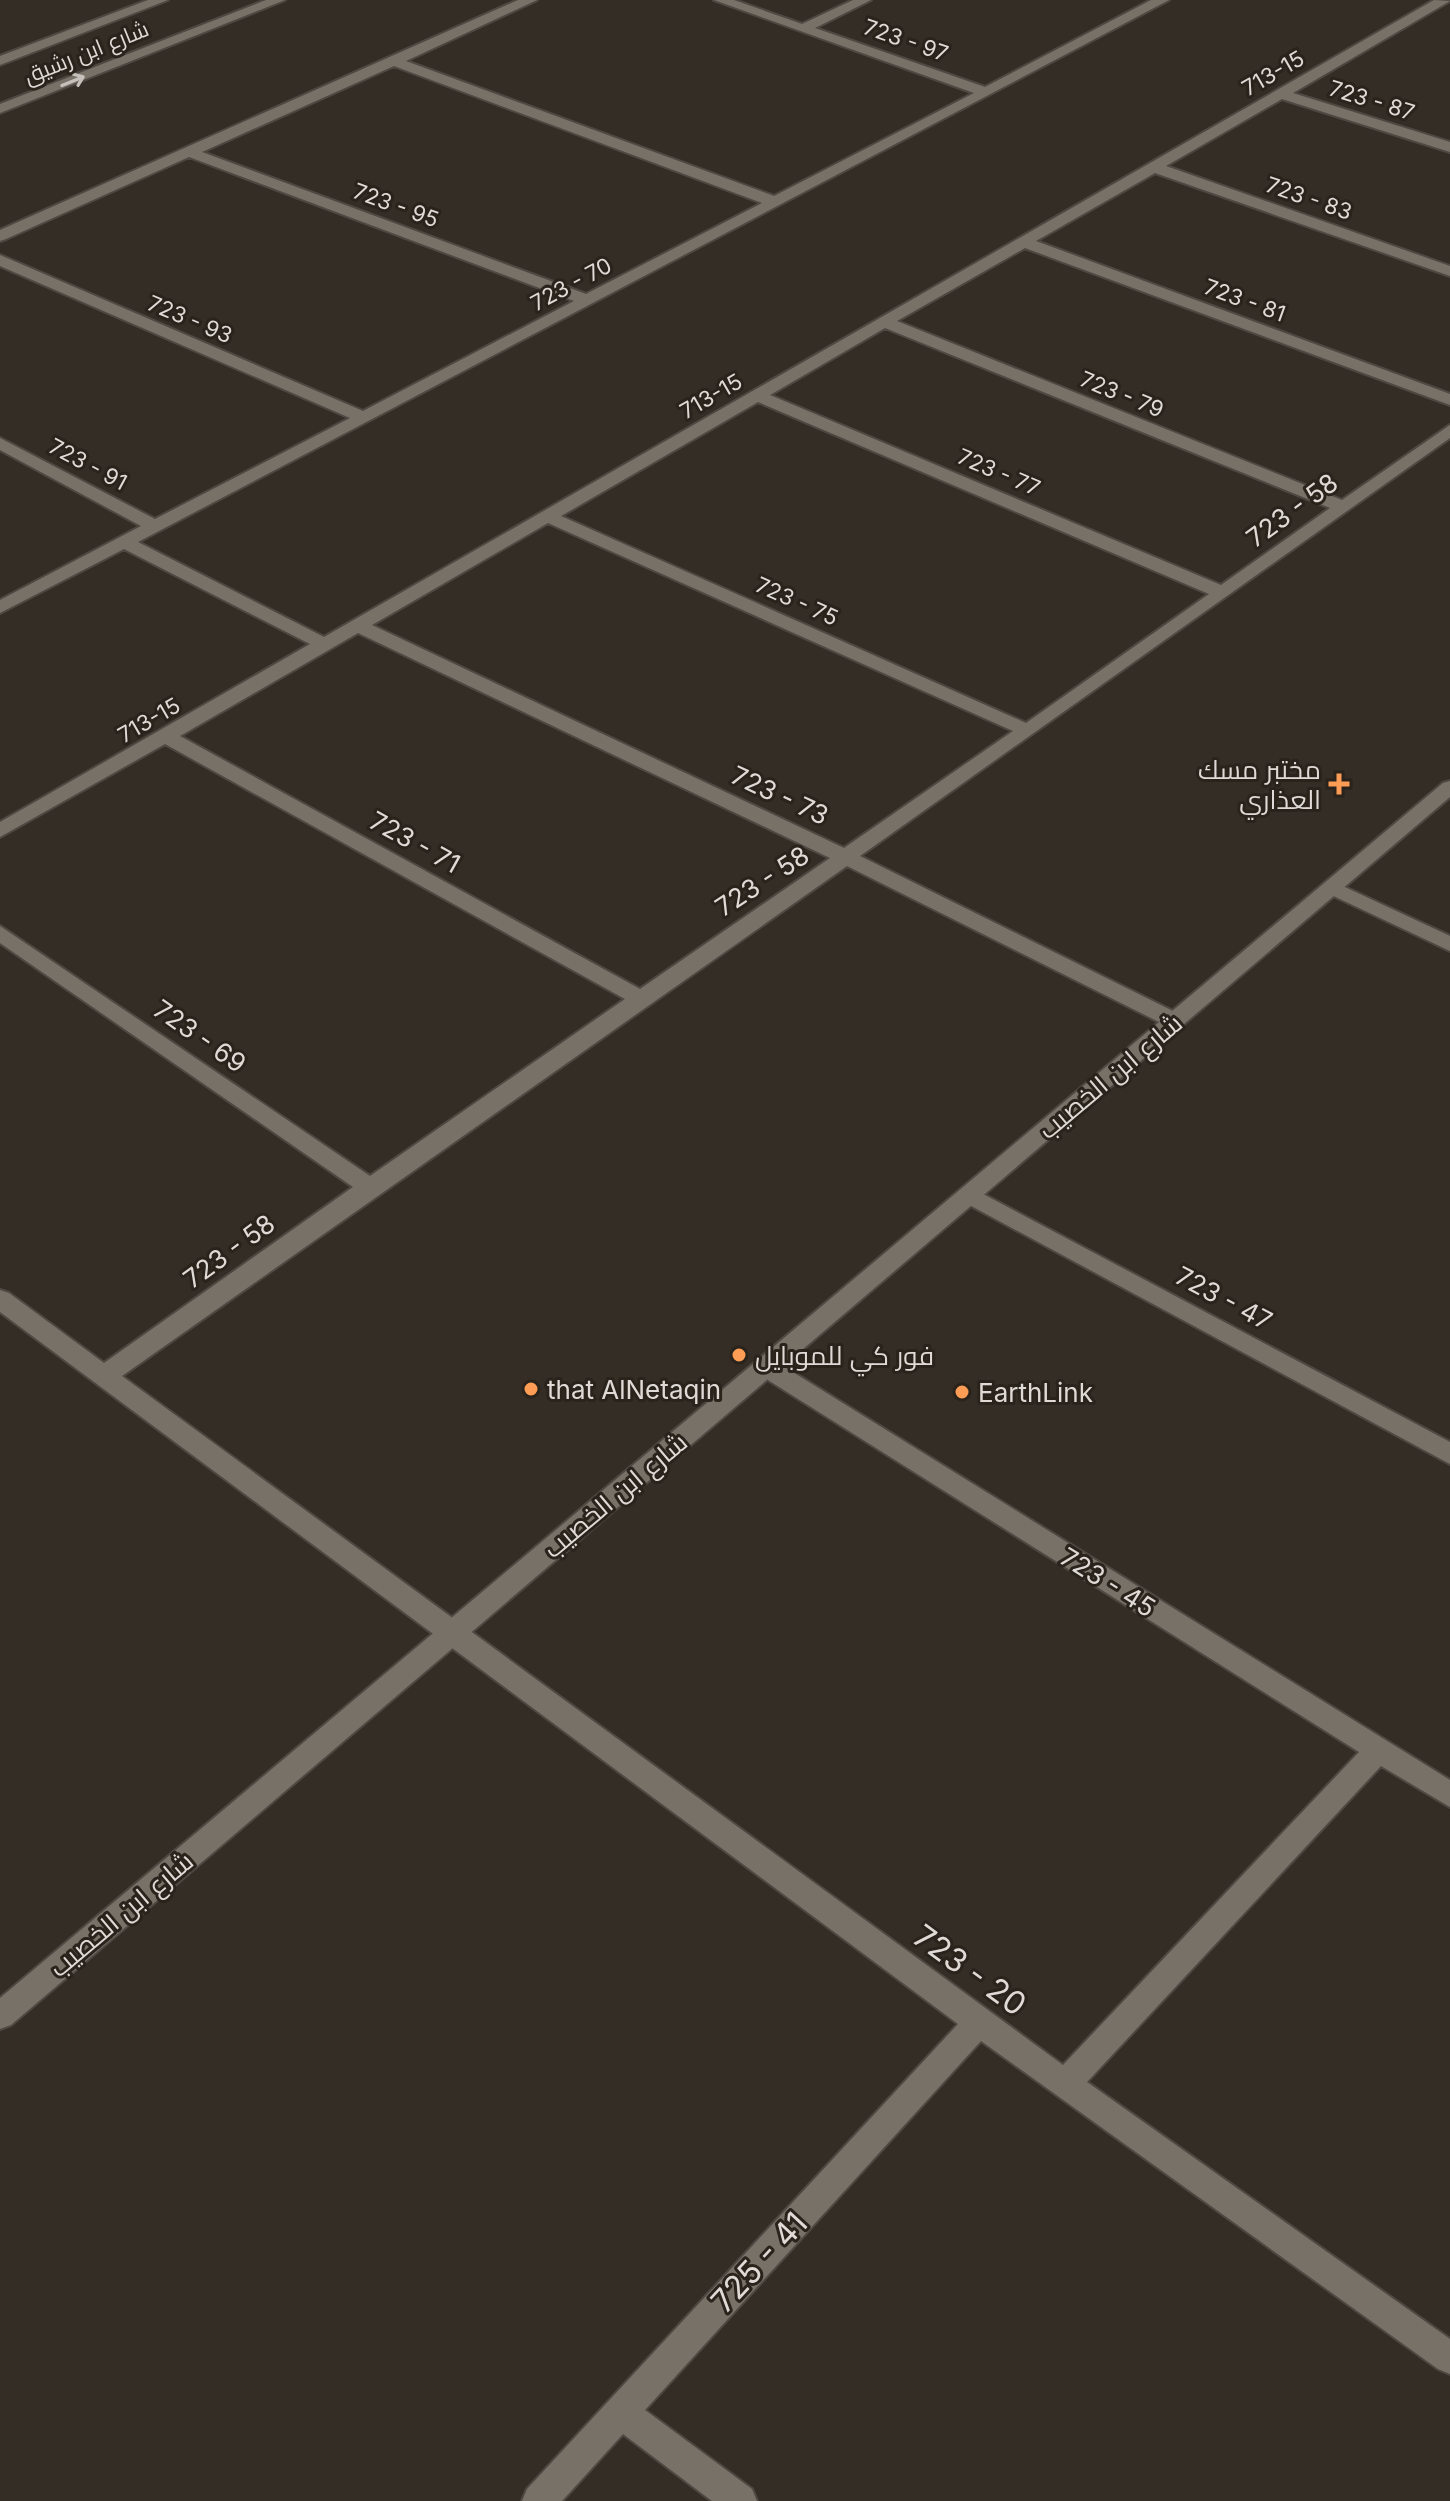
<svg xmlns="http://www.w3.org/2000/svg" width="1450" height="2501" font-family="Inter,Cairo,sans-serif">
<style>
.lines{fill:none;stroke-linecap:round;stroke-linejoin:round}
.minor-casing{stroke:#4e4842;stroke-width:4}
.tertiary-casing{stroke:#4e4842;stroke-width:4}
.minor{fill:#787168;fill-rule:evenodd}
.tertiary{fill:#787168;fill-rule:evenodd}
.oneway{stroke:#c5c0ba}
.poi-dot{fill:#fd9d55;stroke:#29231c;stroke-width:3}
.labels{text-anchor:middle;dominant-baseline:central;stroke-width:6;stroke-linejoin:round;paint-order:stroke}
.far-street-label{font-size:22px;fill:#dfdad6;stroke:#29231c}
.street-label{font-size:26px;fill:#dfdad6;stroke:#29231c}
.poi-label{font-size:26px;fill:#dfdad6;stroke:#29231c;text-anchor:start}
.near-street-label{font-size:32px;fill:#dfdad6;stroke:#29231c}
</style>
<rect width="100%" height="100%" fill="#332d25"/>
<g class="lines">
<defs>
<g id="minor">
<polygon points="148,0 168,0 0,65 0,56"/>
<polygon points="266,0 285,0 0,113 0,104"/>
<path d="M518 0H537L406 61 774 196 974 93 714 0H734L802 24 853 0H871L815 28 985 87 1151 0H1169L138 542 324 637 1434 0 1450 1 1293 93 1450 142V152L1282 99 1166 166 1450 266V276L1155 173 1036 241 1450 394V405L1025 248 897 321 1342 500 1450 425V438L860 856 1183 1016 1186 1021 1183 1026H1167L847 866 122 1376 1063 2065 1359 1752 757 1373 754 1367 757 1361H775L1450 1780V1807L1381 1766 1087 2082 1450 2339V2374L1438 2369 981 2041 645 2410 752 2489 757 2501H712L623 2434 562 2501H522L527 2489 958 2024 0 1312V1290L9 1293 104 1363 353 1187 0 943V926L370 1176 625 999 165 744 0 837V822L310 644 124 549 0 613V600L141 526 0 450V438L155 519 350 418 0 266V255L363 411 574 301 189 157 6 239 0 241V230ZM394 66 762 203 586 294 202 152ZM885 328 1330 508 1221 585 770 395ZM758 402 1209 594 1026 723 561 516ZM548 523 1013 731 844 848 372 625ZM358 633 830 858 640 989 180 736Z"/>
<polygon points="1332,881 1450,936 1450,951 1325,892 1321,887"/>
<polygon points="970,1187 1450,1442 1450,1464 962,1201 958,1195"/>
</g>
<polygon id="tertiary" points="1450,781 1450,797 11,2025 0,2029 0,1998 1443,783"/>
</defs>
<use href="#minor" class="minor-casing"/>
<use href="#tertiary" class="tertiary-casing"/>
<use href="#minor" class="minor"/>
<use href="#tertiary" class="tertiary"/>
</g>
<defs><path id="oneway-shaft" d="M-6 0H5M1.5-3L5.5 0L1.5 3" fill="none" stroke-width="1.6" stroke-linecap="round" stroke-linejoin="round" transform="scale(2)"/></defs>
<use class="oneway" href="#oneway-shaft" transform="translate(73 81) rotate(-22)"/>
<g class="poi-dot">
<path d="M1335 772h8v8h8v8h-8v8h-8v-8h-8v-8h8z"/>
<circle cx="739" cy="1355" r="8"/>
<circle cx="531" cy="1389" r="8"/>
<circle cx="962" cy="1392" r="8"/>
</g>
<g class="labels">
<g class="far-street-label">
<text transform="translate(906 40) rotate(19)">723 - 97</text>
<text transform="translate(86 52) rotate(-22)">شارع ابن رشيق</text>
<text transform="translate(1273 73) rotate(-30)">713-15</text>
<text transform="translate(1372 100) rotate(17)">723 - 87</text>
<text transform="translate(1309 198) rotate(19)">723 - 83</text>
<text transform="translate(396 205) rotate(20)">723 - 95</text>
<text transform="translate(571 284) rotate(-28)">723 - 70</text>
<text transform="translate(1245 300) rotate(20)">723 - 81</text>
<text transform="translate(190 319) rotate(23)">723 - 93</text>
<text transform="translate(1122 394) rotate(22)">723 - 79</text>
<text transform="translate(711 396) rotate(-30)">713-15</text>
<text transform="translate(88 464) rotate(28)">723 - 91</text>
<text transform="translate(999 472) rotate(23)">723 - 77</text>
<text transform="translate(797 601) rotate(24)">723 - 75</text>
<text transform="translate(149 720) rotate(-30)">713-15</text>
</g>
<g class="street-label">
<text transform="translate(1292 510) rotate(-36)">723 - 58</text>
<text transform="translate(780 795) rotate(25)">723 - 73</text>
<text transform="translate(415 842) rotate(29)">723 - 71</text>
<text transform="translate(762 881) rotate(-33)">723 - 58</text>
<text transform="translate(200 1036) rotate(35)">723 - 69</text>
<text transform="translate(1110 1076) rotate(-40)">شارع ابن الخصيب</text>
<text transform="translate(229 1251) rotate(-36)">723 - 58</text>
<text transform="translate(1224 1298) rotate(28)">723 - 47</text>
<text transform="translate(615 1495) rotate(-40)">شارع ابن الخصيب</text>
<text transform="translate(1108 1582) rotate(32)">723 - 45</text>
<text transform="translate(121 1914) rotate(-40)">شارع ابن الخصيب</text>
</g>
<g class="poi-label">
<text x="1321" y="769" text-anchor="end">مختبر مسك<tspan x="1321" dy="30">العذاري</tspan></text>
<text x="755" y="1355">فور كي للموبايل</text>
<text x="547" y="1389">that AlNetaqin</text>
<text x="978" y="1392">EarthLink</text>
</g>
<g class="near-street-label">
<text transform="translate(970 1970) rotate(36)">723 - 20</text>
<text transform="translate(759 2262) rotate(-47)">725 - 41</text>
</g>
</g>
</svg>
